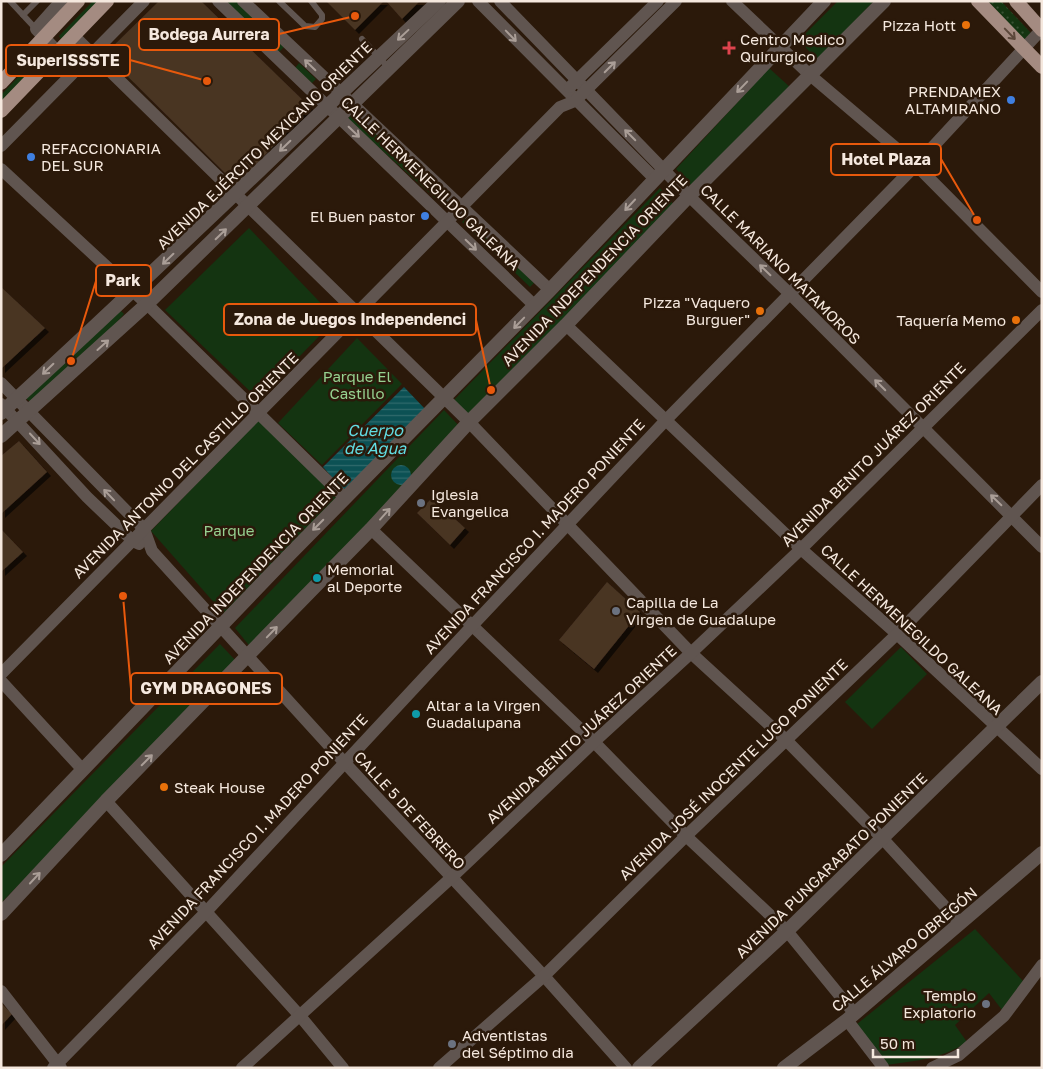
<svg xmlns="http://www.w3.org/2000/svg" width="1043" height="1069" font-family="'Golos Text',sans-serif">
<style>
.grass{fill:url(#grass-dots)}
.park{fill:#143411}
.water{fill:url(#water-rules)}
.building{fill:#483424;filter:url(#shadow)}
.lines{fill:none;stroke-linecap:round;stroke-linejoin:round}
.service{stroke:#605550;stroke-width:6}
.minor{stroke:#605550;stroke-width:12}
.tertiary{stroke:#605550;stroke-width:14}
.primary{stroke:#a48b81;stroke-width:14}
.oneway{stroke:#5b473a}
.oneway2{stroke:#aa9e97}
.food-dot{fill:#e8710a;stroke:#2b190a;stroke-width:2}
.health-dot{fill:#e0444e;stroke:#2b190a;stroke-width:2}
.shop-dot{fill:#3f7fe0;stroke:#2b190a;stroke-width:2}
.worship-dot{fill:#6b7280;stroke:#2b190a;stroke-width:2}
.culture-dot{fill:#0f9aa8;stroke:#2b190a;stroke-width:2}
.labels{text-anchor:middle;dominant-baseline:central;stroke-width:5;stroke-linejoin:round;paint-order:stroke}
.poi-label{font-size:15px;fill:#f5e8de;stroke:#2b190a;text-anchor:start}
.street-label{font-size:15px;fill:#f5e8de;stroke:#2b190a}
.park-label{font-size:15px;fill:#96d190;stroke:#2b190a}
.water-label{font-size:16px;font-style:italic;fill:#61dce2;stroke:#2b190a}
.leader{fill:none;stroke:#e8590c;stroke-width:2}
.callout-dot{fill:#e8590c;stroke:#2b190a;stroke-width:2}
.callout{fill:#2b190a;stroke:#e8590c;stroke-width:2}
.callout-label{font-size:16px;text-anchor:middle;font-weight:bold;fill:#f5e8de}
</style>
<defs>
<pattern id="grass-dots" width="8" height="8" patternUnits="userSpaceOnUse" patternTransform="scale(1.25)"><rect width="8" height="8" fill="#143411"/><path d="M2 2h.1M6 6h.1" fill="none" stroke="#375133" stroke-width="1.8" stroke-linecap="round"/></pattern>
<pattern id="water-rules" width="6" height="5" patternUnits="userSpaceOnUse" patternTransform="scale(1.25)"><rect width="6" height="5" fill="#0c5154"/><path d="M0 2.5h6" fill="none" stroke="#306a6c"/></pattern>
<filter id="shadow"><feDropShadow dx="4" dy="4" stdDeviation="0" flood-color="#0009"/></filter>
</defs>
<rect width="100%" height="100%" fill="#2b190a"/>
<polygon class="grass" points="988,1 1001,1 1031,33 1024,40"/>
<g class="park">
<polygon points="93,1 101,1 62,41 59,36"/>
<polygon points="225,1 236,1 285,46 279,52"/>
<polygon points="838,1 874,1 817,60 799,40"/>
<polygon points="37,57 43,62 1,105 1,95"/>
<polygon points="299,63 316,79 312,83 295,68"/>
<polygon points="769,68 791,88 693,187 676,169"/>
<polygon points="354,113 451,200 445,207 347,119"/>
<polygon points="660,188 675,206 470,416 453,401"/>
<polygon points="468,216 534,283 530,287 462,222"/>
<polygon points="249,228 336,319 258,399 165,310"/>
<polygon points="120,310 124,314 103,338 31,402 25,398"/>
<polygon points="357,338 402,384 322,465 278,423"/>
<polygon points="444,410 460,427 252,649 235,628"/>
<polygon points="260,418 337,497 225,615 151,531"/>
<polygon points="220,644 237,662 1,903 1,867"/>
<polygon points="901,647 927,674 872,729 845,702"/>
<path d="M975 929 1023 981 1002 1010 989 993 955 1025 967 1042C942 1059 915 1061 886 1065L857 1024Z"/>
</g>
<g class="water">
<polygon points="404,387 427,411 346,493 323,467"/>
<circle cx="401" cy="475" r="10"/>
</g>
<g class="building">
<polygon points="159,1 201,1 310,107 237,185 105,54"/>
<polygon points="326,1 384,1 355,30"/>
<polygon points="386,1 420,1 402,19"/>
<polygon points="1,287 45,328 1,369"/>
<polygon points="19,441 47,472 1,514 1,456"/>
<polygon points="432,498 465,528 450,545 417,513"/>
<polygon points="1,529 23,552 1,572"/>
<polygon points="607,582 640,612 594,669 559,640"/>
<polygon points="1,1003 12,1014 1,1026"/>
</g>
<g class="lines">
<g class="service">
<polyline points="10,1 36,29"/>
<polyline points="279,1 305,26 315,27 322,19 322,15 311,1"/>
<polyline points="23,15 37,1"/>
<polyline points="362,39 390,69"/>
</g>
<g class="minor">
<polyline points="218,1 535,306"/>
<polyline points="243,1 550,290"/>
<polyline points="478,1 655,179"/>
<polyline points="500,1 689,196 789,293 1042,547"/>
<polyline points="732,1 810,75 916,165 1042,292"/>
<polyline points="74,36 469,422 691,653 786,740 883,839 960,923"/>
<polyline points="58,52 36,29 61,1"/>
<polyline points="570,87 658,1"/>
<polyline points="1,146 144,1"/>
<polyline points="1,169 147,304 345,498"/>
<polyline points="566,325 801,549 897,634 1042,769"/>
<polyline points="1,383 144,529 152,551 344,762 544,976 626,1068"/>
<polyline points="1,404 87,497 133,541 139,544"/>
<polyline points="371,529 594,742 686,836 787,931 854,1013"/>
<polyline points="1,674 560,107 575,101 676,1"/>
<polyline points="1,681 82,769"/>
<polyline points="106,801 300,1016 343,1068"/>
<polyline points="1,991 61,1068"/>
<polyline points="847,1020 883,1067"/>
<polyline points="53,1068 205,913 471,627 665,421 916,165 1042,29"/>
<polyline points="242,1068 451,878 594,742 691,653 801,549 1042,310"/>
<polyline points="439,1068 544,976 686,836 897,634 1042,485"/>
<polyline points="932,1068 959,1055 1004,1016 1042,965"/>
</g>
<g class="tertiary">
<path d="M1 413C149 278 292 138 439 1"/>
<polyline points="1,436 147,304 458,1"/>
<polyline points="1,855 289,555 550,290 824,1"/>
<polyline points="1,914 106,801 371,529 469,422 566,325 689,196 884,1"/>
<polyline points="639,1068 787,931 1042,682"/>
<polyline points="784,1068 847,1020 1042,853"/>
</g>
<g class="primary">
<polyline points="978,1 1042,67"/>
<polyline points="1016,1 1042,30"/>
<polyline points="1,83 78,1"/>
<polyline points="1,111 107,1"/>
</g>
</g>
<defs><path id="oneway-shaft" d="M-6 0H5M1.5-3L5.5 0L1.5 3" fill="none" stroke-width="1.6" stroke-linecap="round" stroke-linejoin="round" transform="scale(1.25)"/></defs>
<use class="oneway" href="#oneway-shaft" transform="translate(1010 34) rotate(46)"/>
<g class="oneway2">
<use href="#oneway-shaft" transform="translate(403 35) rotate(137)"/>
<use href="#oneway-shaft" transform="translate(511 36) rotate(46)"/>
<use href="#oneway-shaft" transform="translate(310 65) rotate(-136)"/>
<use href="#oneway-shaft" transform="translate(610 67) rotate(-45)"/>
<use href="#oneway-shaft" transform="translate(742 87) rotate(134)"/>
<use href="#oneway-shaft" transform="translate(354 132) rotate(44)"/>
<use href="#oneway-shaft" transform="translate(630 135) rotate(-135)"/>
<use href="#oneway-shaft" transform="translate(285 146) rotate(136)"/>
<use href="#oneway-shaft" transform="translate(630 205) rotate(133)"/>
<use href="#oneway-shaft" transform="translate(221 234) rotate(-44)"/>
<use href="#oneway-shaft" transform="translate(471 245) rotate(44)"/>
<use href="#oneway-shaft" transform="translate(168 259) rotate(136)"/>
<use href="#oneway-shaft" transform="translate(765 270) rotate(-136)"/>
<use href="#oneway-shaft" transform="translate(519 323) rotate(134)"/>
<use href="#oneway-shaft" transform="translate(103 345) rotate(-42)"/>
<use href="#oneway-shaft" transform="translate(48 369) rotate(136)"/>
<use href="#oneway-shaft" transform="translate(880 385) rotate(-135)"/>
<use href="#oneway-shaft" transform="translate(35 439) rotate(47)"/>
<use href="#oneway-shaft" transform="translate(109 495) rotate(-134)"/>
<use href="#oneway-shaft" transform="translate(996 500) rotate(-136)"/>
<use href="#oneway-shaft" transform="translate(385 514) rotate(-48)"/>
<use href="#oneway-shaft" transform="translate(318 525) rotate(135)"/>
<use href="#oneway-shaft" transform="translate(272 632) rotate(-46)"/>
<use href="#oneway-shaft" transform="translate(147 760) rotate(-45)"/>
<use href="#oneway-shaft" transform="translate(35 878) rotate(-47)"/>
</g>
<g class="food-dot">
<circle cx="966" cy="25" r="5"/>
<circle cx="760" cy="311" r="5"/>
<circle cx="1016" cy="320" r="5"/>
<circle cx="164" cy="787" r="5"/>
</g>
<path class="health-dot" d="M726.5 40.5h5v5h5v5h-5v5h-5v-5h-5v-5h5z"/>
<g class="shop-dot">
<circle cx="1011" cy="100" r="5"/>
<circle cx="31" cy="157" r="5"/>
<circle cx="425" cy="216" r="5"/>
</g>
<g class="worship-dot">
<circle cx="421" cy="503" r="5"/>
<circle cx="616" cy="611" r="5"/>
<circle cx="986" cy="1004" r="5"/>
<circle cx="452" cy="1044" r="5"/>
</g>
<g class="culture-dot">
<circle cx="317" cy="578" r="5"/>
<circle cx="416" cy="714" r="5"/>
</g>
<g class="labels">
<g class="poi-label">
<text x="956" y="25" text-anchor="end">Pizza Hott</text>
<text x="740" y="39">Centro Medico<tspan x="740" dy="17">Quirurgico</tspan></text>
<text x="1001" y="91" text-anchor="end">PRENDAMEX<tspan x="1001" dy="17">ALTAMIRANO</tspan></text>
<text x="41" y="148">REFACCIONARIA<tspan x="41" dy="17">DEL SUR</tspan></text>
<text x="415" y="216" text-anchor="end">El Buen pastor</text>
<text x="750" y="302" text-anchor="end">Pizza "Vaquero<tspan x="750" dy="17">Burguer"</tspan></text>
<text x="1006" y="320" text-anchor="end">Taquería Memo</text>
<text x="431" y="494">Iglesia<tspan x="431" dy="17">Evangelica</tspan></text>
<text x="327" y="569">Memorial<tspan x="327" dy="17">al Deporte</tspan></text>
<text x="626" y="602">Capilla de La<tspan x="626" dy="17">Virgen de Guadalupe</tspan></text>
<text x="426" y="705">Altar a la Virgen<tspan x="426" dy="17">Guadalupana</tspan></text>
<text x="174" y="787">Steak House</text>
<text x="976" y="995" text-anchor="end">Templo<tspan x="976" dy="17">Expiatorio</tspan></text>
<text x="462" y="1035">Adventistas<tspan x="462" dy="17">del Séptimo dia</tspan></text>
</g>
<g class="street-label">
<text transform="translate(264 145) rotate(-44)">AVENIDA EJÉRCITO MEXICANO ORIENTE</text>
<text transform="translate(431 183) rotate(44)">CALLE HERMENEGILDO GALEANA</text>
<text transform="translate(781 264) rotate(45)">CALLE MARIANO MATAMOROS</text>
<text transform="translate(594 270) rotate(-46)">AVENIDA INDEPENDENCIA ORIENTE</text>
<text transform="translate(873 454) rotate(-45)">AVENIDA BENITO JUÁREZ ORIENTE</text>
<text transform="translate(185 465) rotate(-45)">AVENIDA ANTONIO DEL CASTILLO ORIENTE</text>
<text transform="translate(534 536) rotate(-47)">AVENIDA FRANCISCO I. MADERO PONIENTE</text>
<text transform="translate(255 568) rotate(-46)">AVENIDA INDEPENDENCIA ORIENTE</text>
<text transform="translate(912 629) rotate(43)">CALLE HERMENEGILDO GALEANA</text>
<text transform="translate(581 734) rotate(-43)">AVENIDA BENITO JUÁREZ ORIENTE</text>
<text transform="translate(733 769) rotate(-44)">AVENIDA JOSÉ INOCENTE LUGO PONIENTE</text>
<text transform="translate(410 810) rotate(47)">CALLE 5 DE FEBRERO</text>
<text transform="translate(257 831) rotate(-47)">AVENIDA FRANCISCO I. MADERO PONIENTE</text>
<text transform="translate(831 865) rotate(-44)">AVENIDA PUNGARABATO PONIENTE</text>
<text transform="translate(904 949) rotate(-40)">CALLE ÁLVARO OBREGÓN</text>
</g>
<g class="park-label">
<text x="357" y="376">Parque El<tspan x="357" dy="17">Castillo</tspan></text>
<text x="229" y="530">Parque</text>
</g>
<g class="water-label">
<text x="375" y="430">Cuerpo<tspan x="375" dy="18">de Agua</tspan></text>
</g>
</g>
<path class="leader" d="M355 16L279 34M207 81L130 60M977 220L941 159M71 361L96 281M491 390L476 320M123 596L131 689"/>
<g class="callout-dot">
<circle cx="355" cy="16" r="5"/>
<circle cx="207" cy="81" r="5"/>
<circle cx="977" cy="220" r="5"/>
<circle cx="71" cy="361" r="5"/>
<circle cx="491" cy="390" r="5"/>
<circle cx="123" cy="596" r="5"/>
</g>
<g class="callout">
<rect x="139" y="19" width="140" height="31" rx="5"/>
<rect x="6" y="45" width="124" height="31" rx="5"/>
<rect x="831" y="144" width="110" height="31" rx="5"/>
<rect x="96" y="265" width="55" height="31" rx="5"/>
<rect x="224" y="304" width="252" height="31" rx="5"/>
<rect x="131" y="673" width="151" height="31" rx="5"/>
</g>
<g class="callout-label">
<text x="209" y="40">Bodega Aurrera</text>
<text x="68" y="66">SuperISSSTE</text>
<text x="886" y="165">Hotel Plaza</text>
<text x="123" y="286">Park</text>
<text x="350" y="325">Zona de Juegos Independenci</text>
<text x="206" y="694">GYM DRAGONES</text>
</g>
<rect width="1043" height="1069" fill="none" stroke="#f5e8de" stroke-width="5"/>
<path d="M873 1049v8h85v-8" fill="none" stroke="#f5e8de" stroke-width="2.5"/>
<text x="880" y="1049" font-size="15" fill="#f5e8de" stroke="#2b190a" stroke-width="4" paint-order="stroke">50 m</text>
</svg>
